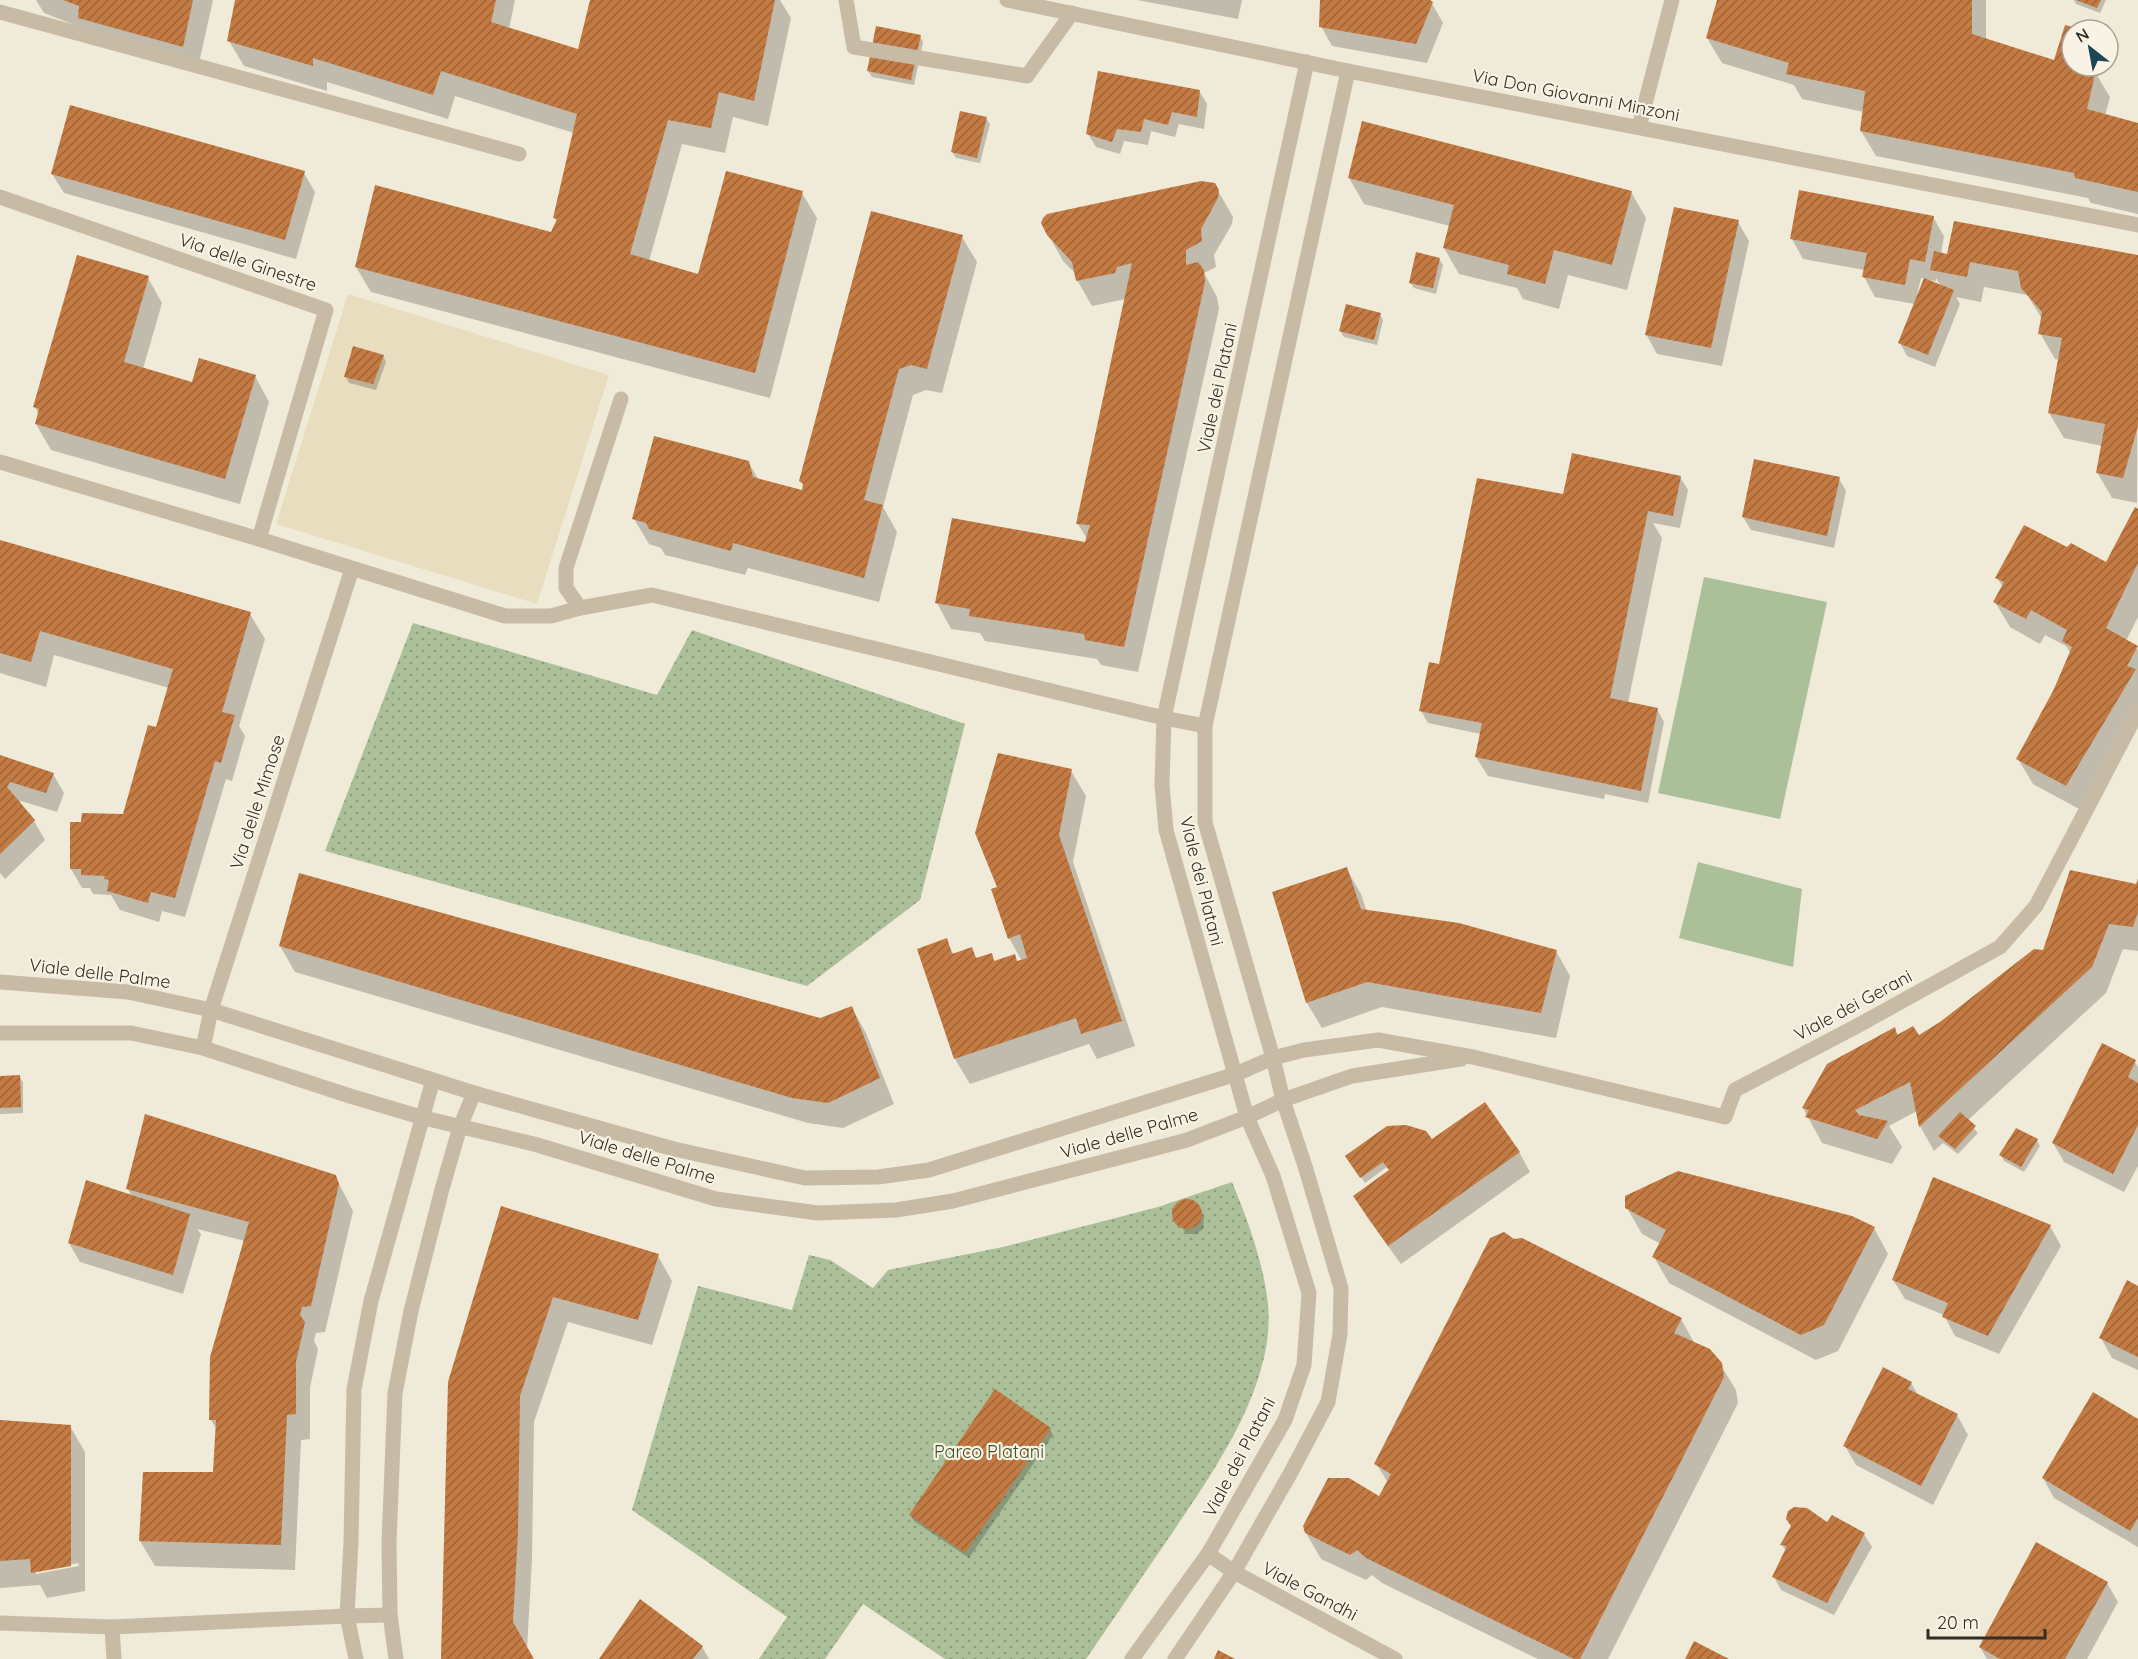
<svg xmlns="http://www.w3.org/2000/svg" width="2138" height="1659" font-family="Quicksand,sans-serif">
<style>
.grass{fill:#abbf99}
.park{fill:url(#park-dots)}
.plaza{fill:#e8debf}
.shadow{fill:#0003;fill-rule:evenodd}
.building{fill:url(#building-hatch)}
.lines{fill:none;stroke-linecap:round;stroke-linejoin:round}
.minor{stroke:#c8bba5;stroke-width:15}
.labels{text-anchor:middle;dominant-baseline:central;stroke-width:4.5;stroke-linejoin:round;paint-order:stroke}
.street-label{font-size:18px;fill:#332d26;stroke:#f8f3e4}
.park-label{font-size:18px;fill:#3b512a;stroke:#f8f3e4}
</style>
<defs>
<pattern id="park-dots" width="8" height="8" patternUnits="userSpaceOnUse" patternTransform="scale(1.5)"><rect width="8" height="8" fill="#abbf99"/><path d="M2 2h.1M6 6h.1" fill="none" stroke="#8c9c7d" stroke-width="1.8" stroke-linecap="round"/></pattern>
<pattern id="building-hatch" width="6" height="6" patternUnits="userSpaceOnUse" patternTransform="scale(1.5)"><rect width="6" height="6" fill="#c37b43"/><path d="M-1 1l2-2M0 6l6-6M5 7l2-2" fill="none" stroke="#9f6538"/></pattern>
</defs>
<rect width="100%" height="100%" fill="#f0ead8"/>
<g class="grass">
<polygon points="1704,577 1827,602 1780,819 1658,793"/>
<polygon points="1698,862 1802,889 1793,967 1679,938"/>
</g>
<g class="park">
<polygon points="413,623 657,695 692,630 965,724 920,900 807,986 325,851"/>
<path d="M1232 1182C1248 1221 1263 1261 1268 1304 1276 1387 1210 1477 1166 1542 1139 1581 1113 1620 1086 1659H945L863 1604 825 1659H759L787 1617 632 1510 698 1286 792 1310 809 1255 830 1260 873 1288 888 1270 1003 1247 1158 1207Z"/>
</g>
<polygon class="plaza" points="348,294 609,375 537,604 276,524"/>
<g class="shadow">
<polygon points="36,0 213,0 197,72 44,13"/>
<polygon points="237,0 515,0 509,29 579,51 592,0 780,0 791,18 768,126 733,117 725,153 682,144 649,261 699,275 802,193 817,218 770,398 371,292 356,267 552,234 557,222 555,218 574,133 455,96 448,119 327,82 327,91 244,66 229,41"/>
<polygon points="1137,0 1242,0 1238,19"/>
<polygon points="1322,0 1430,0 1443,23 1427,63 1332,46 1321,26"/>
<polygon points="1718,0 1986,0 1986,40 2055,62 2066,27 2077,30 2072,30 2072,66 2089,66 2089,70 2095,72 2110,97 2105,116 2138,124 2138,214 2091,203 2088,198 1876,156 1861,131 1864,112 1802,99 1794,85 1722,63 1707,38"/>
<polygon points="2074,0 2106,0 2100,13 2076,4"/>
<polygon points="920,36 923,42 914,85 872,77 868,71"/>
<polygon points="1199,91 1207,104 1204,129 1179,124 1175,137 1151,131 1148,145 1124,141 1120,154 1096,147 1088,134"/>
<polygon points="986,118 990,124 980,163 956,158 952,152"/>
<polygon points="304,173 315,192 296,259 64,193 52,174"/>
<polygon points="1349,178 1631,192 1646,218 1627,290 1568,275 1559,309 1523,299 1517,288 1459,274 1444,248 1450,226 1364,204"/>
<polygon points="1214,184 1233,217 1232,224 1214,255 1216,267 1204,273 1217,297 1219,309 1138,672 1101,665 1097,659 985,641 980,633 951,629 937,603 1086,543 1087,539 1078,524 1126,299 1092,306 1077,280 1076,274 1063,261 1048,234"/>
<path d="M1933 217 1944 236 1941 254 2138 257 2137 503 2112 498 2097 472 2102 446 2064 438 2049 413 2059 360 2055 359 2040 333 2043 320 2027 295 1984 287 1981 302 1956 297 1960 304 1935 367 1907 356 1900 343 1915 304 1875 297 1864 277 1865 270 1803 259 1792 239ZM1921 278 1925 279 1919 295H1917ZM1936 278 1941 286 1928 281V280L1936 281Z"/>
<polygon points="1738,222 1749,241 1722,366 1657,354 1646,334"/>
<polygon points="962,237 977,262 942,393 926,390 913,395 883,507 897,532 879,602 748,568 745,575 665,555 661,548 649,544 634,519 748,462 759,480 803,492 804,486 801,480"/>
<polygon points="1439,259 1443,265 1436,294 1414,288 1410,282"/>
<polygon points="148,278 162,303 143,369 193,384 255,376 269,402 240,504 51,450 36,424 39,415 35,407"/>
<polygon points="1380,314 1383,320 1377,345 1344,337 1340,331"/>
<polygon points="383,356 386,362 376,390 349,383 346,377"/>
<polygon points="1680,477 1688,490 1680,528 1653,523 1662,538 1628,703 1657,709 1664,722 1648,803 1605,794 1604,799 1488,776 1476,757 1481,734 1428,723 1421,711 1440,665 1564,496"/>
<polygon points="1839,479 1846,491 1834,548 1751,530 1743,517"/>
<polygon points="2138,511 2138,617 2126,641 2138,650 2138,715 2081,810 2033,784 2018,759 2054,691 2071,654 2066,646 2045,635 2040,644 2010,627 1995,602 2003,587 1997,578 2067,549 2106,564"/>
<polygon points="0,542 250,614 265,639 239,726 245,736 232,781 226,779 185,917 162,911 159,922 120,910 111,895 93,894 90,888 82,888 71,869 83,823 124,815 157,729 169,688 54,655 46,687 0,673"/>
<polygon points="0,757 53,774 64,793 57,812 21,801 19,804 34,821 45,840 5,879 0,873"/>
<polygon points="1071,771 1086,796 1073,862 1135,1046 1097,1059 1089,1044 970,1084 955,1059 918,950 946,940 954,955 971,949 977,960 991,955 995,962 1022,961 1009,938 999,888"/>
<polygon points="1346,868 1361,894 1367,912 1556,951 1570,976 1556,1038 1382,1007 1322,1028 1307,1003 1274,893"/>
<polygon points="2138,882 2138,951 2123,949 2106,993 1967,1121 1978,1133 1958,1154 1943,1143 1934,1151 1920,1126 1917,1111 1889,1126 1902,1147 1892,1164 1822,1143 1803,1108 1894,1029 1899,1036 1919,1037 2044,952 2137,886"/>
<polygon points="280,946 820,1019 852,1008 866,1033 894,1104 843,1128 808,1123 295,972"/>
<polygon points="2135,1062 2138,1067 2138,1166 2124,1192 2064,1162 2053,1143"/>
<polygon points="19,1076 23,1082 23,1113 0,1114 0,1077"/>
<polygon points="2037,1140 2040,1146 2024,1172 2004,1161 2001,1155"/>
<polygon points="1432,1141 1519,1152 1530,1172 1401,1264 1366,1216 1355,1197 1390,1170 1387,1167 1365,1183 1350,1162"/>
<polygon points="335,1176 353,1211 325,1332 316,1333 314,1341 318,1349 310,1388 310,1439 301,1440 295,1570 155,1566 140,1541 214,1473 217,1430 211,1420 211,1358 245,1241 197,1229 201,1234 183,1294 80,1262 69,1243 132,1197 128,1189"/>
<polygon points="1189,1201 1193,1202 1204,1216 1203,1229 1196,1234 1187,1234 1174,1218 1174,1210 1180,1203"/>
<polygon points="502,1208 658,1256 672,1281 652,1345 568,1322 534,1422 532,1560 527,1649 532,1659 442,1659"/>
<polygon points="1627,1208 1874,1228 1888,1254 1838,1351 1816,1360 1669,1283 1654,1257 1661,1244 1642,1234"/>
<polygon points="2050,1226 2061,1246 1999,1354 1955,1336 1944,1315 1905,1299 1893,1280"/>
<polygon points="1513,1240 1681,1319 1695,1344 1720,1364 1736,1390 1738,1403 1730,1419 1608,1659 1538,1659 1382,1583 1372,1575 1366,1580 1321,1559 1306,1533 1380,1498 1388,1483 1376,1463"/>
<polygon points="2138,1287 2138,1370 2112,1358 2101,1338"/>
<polygon points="1911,1383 1918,1395 1957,1415 1968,1435 1933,1505 1856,1465 1845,1446"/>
<polygon points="2138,1420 2138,1547 2054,1498 2043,1478"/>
<path d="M0 1422 70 1426 85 1452V1591L47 1598 40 1585 0 1588ZM78 1563 79 1566 36 1574V1571Z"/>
<polygon points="1050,1429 1053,1435 969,1558 914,1521 910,1515"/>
<polygon points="1864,1534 1872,1547 1834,1615 1781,1590 1774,1577 1786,1551 1782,1545"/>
<polygon points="2107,1583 2118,1602 2087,1659 1987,1659 1980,1647"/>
<polygon points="702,1647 709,1659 601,1659"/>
</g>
<g class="building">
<polygon points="63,0 193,0 183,47 78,18 79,6"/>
<polygon points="235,0 496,0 491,22 578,49 590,0 775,0 754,101 719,92 711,128 668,120 630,254 698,274 726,171 803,191 755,373 355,267 375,185 551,232 557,219 553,218 577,114 441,71 433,95 313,58 313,66 227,41"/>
<polygon points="1320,0 1430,0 1433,2 1416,44 1319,27"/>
<polygon points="1717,0 1972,0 1972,34 2054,60 2065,25 2081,29 2072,30 2071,64 2072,66 2096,70 2087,109 2138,123 2138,192 2075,178 2074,173 1860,131 1865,91 1786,74 1789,63 1706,38"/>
<polygon points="2076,0 2101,0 2097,8"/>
<polygon points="876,26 921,35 911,80 867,71"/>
<polygon points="1098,71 1200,90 1197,117 1172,112 1168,125 1144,119 1141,132 1117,129 1112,142 1086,134"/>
<polygon points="70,105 305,171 285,240 51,174"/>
<polygon points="960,111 987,117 977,158 951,152"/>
<polygon points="1362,121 1632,191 1612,265 1554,250 1545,284 1507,274 1509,265 1443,248 1454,205 1348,178"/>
<polygon points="1201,181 1215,183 1219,190 1218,198 1201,229 1202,241 1186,250 1186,265 1198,262 1204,270 1205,282 1124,647 1085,640 1084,634 969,616 970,609 935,603 952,518 1085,542 1090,525 1076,524 1132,263 1117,267 1115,273 1076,281 1072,262 1047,235 1041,223 1043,218 1047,214"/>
<polygon points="1799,190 1934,216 1925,262 1910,259 1905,285 1862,277 1867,253 1790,239"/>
<polygon points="1674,207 1739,220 1711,348 1645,335"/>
<polygon points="871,211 963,235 927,369 911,365 899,369 864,500 883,505 864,578 733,543 731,551 649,529 646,523 632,519 654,436 749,461 753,477 802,490 803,484 799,481"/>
<polygon points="1954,221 2138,255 2138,426 2123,478 2096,473 2105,424 2048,413 2062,338 2038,334 2042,312 2021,288 2018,271 1970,262 1967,277 1930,270 1934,251 1947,254"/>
<polygon points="1416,252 1440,258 1433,288 1409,283"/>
<polygon points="77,255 149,276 124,362 192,382 199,358 256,375 225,479 35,424 39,409 33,407"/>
<polygon points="1924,278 1954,290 1928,355 1898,343"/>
<polygon points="1346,304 1381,313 1374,340 1339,331"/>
<polygon points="353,346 384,355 373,384 344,377"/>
<polygon points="1572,453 1681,476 1673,516 1648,511 1610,698 1658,708 1641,791 1475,757 1482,723 1419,711 1429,662 1439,664 1477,478 1563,494"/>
<polygon points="1754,459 1840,477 1827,536 1742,517"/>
<polygon points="2135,507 2138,509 2138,563 2106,628 2138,646 2127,666 2136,669 2066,786 2016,759 2053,691 2072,647 2062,641 2067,630 2031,610 2026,619 1993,602 2004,582 1995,578 2024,525 2067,547 2071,543 2106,562"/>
<polygon points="0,540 251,612 222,712 235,715 221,763 215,761 175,898 151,892 148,903 107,891 109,880 104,879 105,876 81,875 81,869 70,869 70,822 81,822 82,813 123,814 148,725 156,727 173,669 40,631 31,662 0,653"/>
<polygon points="998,753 1072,769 1059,835 1122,1021 1081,1034 1076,1018 954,1059 917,949 947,938 952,954 972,947 976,958 992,953 994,961 1015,954 1017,961 1027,958 1020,934 1008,939 991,889 997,887 975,833"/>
<polygon points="0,755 54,773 46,793 10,782 7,787 35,820 0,854"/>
<polygon points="1347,867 1361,909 1459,923 1557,950 1541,1013 1367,982 1306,1003 1272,892"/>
<polygon points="2070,870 2136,884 2138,879 2138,912 2133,927 2109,924 2092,967 1919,1127 1910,1082 1855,1110 1859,1115 1888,1121 1877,1139 1805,1117 1809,1110 1802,1108 1827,1064 1895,1027 1897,1035 1913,1026 1919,1035 1940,1022 2034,949 2043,950"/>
<polygon points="299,873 820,1018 852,1006 880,1078 828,1103 792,1098 279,946"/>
<polygon points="2102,1043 2136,1060 2128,1077 2138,1083 2138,1125 2113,1174 2052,1143"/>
<polygon points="20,1075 21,1107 0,1108 0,1076"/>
<polygon points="1485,1102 1520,1152 1388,1246 1353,1196 1389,1170 1383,1162 1360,1178 1345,1156 1387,1126 1406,1125 1426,1131 1432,1139"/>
<polygon points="1960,1112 1976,1126 1955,1149 1938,1136"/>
<polygon points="145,1114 336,1175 339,1184 311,1306 302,1307 300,1315 305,1322 296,1362 296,1414 287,1415 281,1545 139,1541 143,1472 213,1472 216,1420 209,1420 210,1357 249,1222 126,1189"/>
<polygon points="2016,1128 2038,1139 2021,1167 1999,1155"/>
<polygon points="1678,1171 1852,1216 1875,1227 1824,1325 1801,1335 1652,1257 1666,1230 1625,1208 1625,1196"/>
<polygon points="1933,1177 2051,1225 1988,1336 1942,1317 1948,1303 1892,1280"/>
<polygon points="86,1180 190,1214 173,1275 68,1243"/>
<circle cx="1187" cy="1214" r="15"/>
<polygon points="501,1206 659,1254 638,1320 553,1297 520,1396 518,1533 513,1622 534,1659 441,1659 448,1382"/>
<polygon points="1504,1232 1514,1239 1522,1238 1682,1318 1674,1333 1710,1349 1722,1363 1724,1377 1580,1659 1574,1659 1366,1558 1357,1550 1350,1555 1305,1533 1303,1526 1328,1478 1349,1478 1379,1496 1391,1474 1374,1464 1490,1238"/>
<polygon points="2127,1280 2138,1286 2138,1357 2099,1338"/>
<polygon points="1883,1367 1912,1382 1908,1389 1958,1414 1921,1486 1843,1446"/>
<polygon points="995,1389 1051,1428 965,1553 909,1515"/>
<polygon points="2093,1392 2138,1419 2138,1518 2130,1531 2042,1478"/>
<polygon points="0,1420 71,1425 71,1566 31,1573 30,1559 0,1561"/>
<polygon points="1794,1507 1807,1508 1827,1522 1832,1515 1865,1533 1827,1603 1772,1577 1787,1546 1780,1545 1791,1526 1786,1519 1788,1511"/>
<polygon points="2036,1542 2108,1582 2065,1659 2000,1659 1979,1647"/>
<polygon points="640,1599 703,1646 693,1659 599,1659"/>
<polygon points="1694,1641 1729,1659 1685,1659"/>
<polygon points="1218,1650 1235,1659 1214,1659"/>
</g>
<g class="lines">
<g class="minor">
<polyline points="846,0 854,47 1027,76 1072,13"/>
<polyline points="1007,0 1348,71 2138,225"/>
<polyline points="0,12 519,154"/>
<polyline points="1639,127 1672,0"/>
<polyline points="0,197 326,310 259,539"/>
<polyline points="0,462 259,539 505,616 551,616 580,608 652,595 1164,718 1205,726"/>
<polyline points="580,608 566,588 566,568 621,399"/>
<polyline points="0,982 128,992 211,1010 474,1093 674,1149 805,1178 878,1177 929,1170 1236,1074 1273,1058 1304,1050 1378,1040 1473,1057 1725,1117 1735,1090 1857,1026 2000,947 2036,906 2138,711"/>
<polyline points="0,1033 131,1033 203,1048 350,1096 424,1118 534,1144 716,1199 818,1213 896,1210 953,1201 1187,1140 1247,1117 1283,1100 1352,1076 1461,1059"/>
<polyline points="203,1048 211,1010 352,569"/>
<polyline points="1208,1554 1234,1572 1395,1659"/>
<polyline points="0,1623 112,1627 347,1616 390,1615"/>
<polyline points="112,1627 114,1659"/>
<polyline points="356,1659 347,1616 351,1542 354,1389 371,1301 433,1080"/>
<polyline points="396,1659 390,1615 389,1542 395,1393 411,1311 442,1189 460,1127 474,1093"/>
<polyline points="1132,1659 1208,1554 1285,1420 1304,1365 1309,1293 1273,1176 1247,1117 1166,830 1162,785 1164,718 1307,62"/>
<polyline points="1175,1659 1234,1572 1290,1474 1328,1402 1340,1334 1341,1288 1305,1166 1283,1100 1273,1058 1205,822 1205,726 1348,71"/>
</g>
</g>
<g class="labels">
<g class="street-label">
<text transform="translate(1576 95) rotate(11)">Via Don Giovanni Minzoni</text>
<text transform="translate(248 262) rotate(19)">Via delle Ginestre</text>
<text transform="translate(1217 388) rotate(-78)">Viale dei Platani</text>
<text transform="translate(257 802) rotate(-72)">Via delle Mimose</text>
<text transform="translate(1202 881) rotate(76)">Viale dei Platani</text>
<text transform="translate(100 973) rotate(7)">Viale delle Palme</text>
<text transform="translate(1853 1005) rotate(-28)">Viale dei Gerani</text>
<text transform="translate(1129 1133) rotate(-16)">Viale delle Palme</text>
<text transform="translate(647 1157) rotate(17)">Viale delle Palme</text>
<text transform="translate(1239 1457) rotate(-62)">Viale dei Platani</text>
<text transform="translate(1310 1591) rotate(28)">Viale Gandhi</text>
</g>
<g class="park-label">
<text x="989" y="1451">Parco Platani</text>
</g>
</g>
<g transform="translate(2090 48) rotate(329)"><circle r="28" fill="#f8f3e4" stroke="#a9a498" stroke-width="1.5"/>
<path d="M0-4.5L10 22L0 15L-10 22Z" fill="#1d4554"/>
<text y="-9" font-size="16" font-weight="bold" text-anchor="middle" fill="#332d26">N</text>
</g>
<path d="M1928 1629v9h117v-9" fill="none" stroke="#332d26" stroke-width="3"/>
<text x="1937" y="1629" font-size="18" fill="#332d26" stroke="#f8f3e4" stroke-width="4.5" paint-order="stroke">20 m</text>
</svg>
